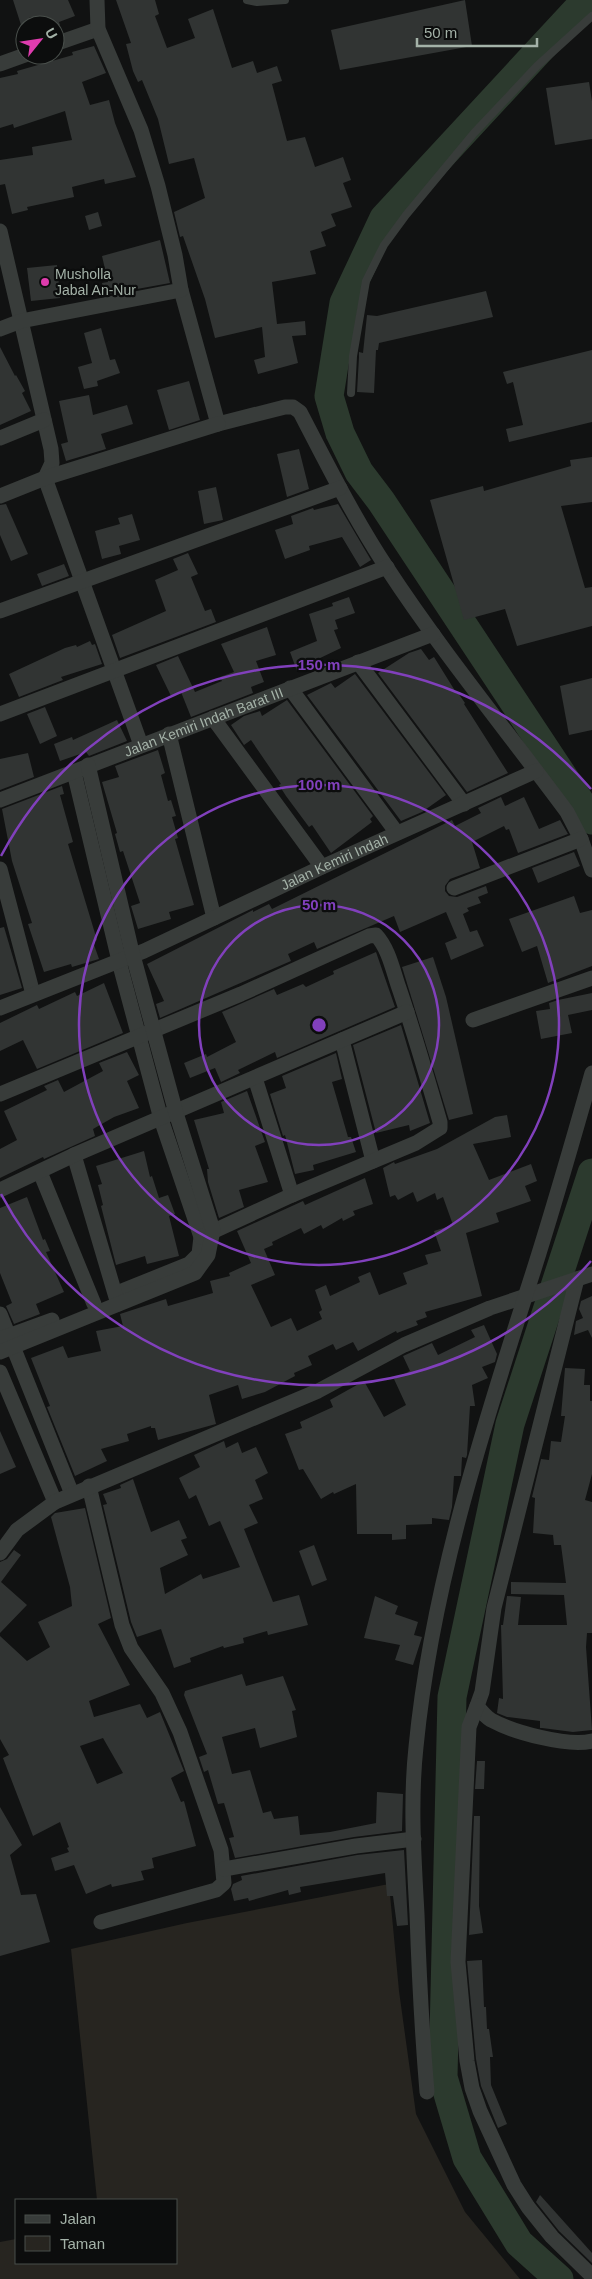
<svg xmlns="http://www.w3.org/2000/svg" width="592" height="2279" font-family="Arial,sans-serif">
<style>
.green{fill:#272520}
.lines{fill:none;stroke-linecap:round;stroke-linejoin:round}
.river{stroke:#2c3a2e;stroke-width:29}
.building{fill:#313433;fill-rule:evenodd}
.service{stroke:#383c3a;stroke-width:8}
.minor{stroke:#383c3a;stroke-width:15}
.ring{fill:none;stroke:#8140bc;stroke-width:2.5}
.poi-dot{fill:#df3cae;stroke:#0c0d0d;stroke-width:2}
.labels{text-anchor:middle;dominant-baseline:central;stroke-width:4.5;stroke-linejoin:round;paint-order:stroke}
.poi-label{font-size:14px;fill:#a4b2a8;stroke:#0c0d0d;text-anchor:start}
.street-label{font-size:14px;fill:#a4b2a8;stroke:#0c0d0d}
.centre{fill:#8140bc;stroke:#0c0d0d;stroke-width:2.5}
.ring-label{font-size:15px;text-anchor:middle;font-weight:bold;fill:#8140bc;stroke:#0c0d0d;stroke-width:4.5;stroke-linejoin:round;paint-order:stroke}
</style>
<rect width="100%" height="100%" fill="#111212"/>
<polygon class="green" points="389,1884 399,1991 416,2114 465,2212 520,2279 0,2279 0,2242 16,2239 16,2263 176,2263 176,2200 97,2200 71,1949 187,1923"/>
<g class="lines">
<g class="river">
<polyline points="586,0 384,218 344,303 329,396 340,433 359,472 381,501 592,820"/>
<polyline points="559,2279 519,2243 467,2158 443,2077 452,1697 510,1424 592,1173"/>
</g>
</g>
<g class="building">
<polygon points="13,0 68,0 75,16 59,22 60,25 21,25"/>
<polygon points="116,0 155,0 159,14 155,16 167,48 195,38 188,19 213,9 232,68 253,61 257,73 277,66 282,81 272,84 287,141 305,137 315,167 343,157 351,180 343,183 352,207 331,214 336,226 321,232 326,246 310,251 316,274 272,282 277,324 305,321 306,335 292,336 298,363 258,374 254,360 265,357 262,327 215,338 205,299 183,236 180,237 174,212 205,198 194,158 169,164 158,119 142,80 138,82 133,71 126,44 131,43"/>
<polygon points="465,0 472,46 340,70 331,30"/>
<polygon points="94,46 106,73 82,82 90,105 109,100 115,123 136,177 105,184 104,179 72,187 74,197 27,207 28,210 12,214 5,184 0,185 0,160 33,155 32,147 72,140 65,111 14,128 13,124 0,128 0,78 18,74 17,71 73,55 72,52"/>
<polygon points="589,82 592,101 592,139 555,145 546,88"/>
<polygon points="98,212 102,226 89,230 85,216"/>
<polygon points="160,240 170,283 104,295 102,283 108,282 102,256"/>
<polygon points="57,265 60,298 31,301 27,268"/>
<polygon points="486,291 493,317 379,343 378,350 376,350 374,393 357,392 359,357 359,352 363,353 367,315 377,316"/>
<polygon points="101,328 110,360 115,359 120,373 97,381 98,386 84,389 78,367 92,363 84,333"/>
<polygon points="0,347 15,376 16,375 25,391 22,393 31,411 0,425"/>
<polygon points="592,350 592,422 509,442 506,429 523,425 513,382 507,384 503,372"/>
<polygon points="189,381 200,420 169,430 157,390"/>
<polygon points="89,395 93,415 127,405 133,424 101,434 106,449 66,461 61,444 68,442 59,401"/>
<polygon points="299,449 309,489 287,497 277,454"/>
<polygon points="592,457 592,502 561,506 585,588 592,587 592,626 517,646 505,609 464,620 430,500 483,486 484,491 571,466 570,460"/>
<polygon points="216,487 223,520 204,524 198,491"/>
<polygon points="6,504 28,554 11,561 0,535 0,505"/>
<polygon points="338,504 371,560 360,567 342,537 309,546 310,550 285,559 275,530 293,524 291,516 313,508 314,510"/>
<polygon points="132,514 140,540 119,546 121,554 102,559 95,531 120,524 118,518"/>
<polygon points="188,553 198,574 191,577 205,611 211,609 216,622 120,658 112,635 166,611 155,580 178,570 173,559"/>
<polygon points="64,564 69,576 42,586 37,574"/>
<polygon points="349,597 355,613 335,620 338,629 334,630 341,648 316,660 318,664 297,671 290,652 317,641 309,614 333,606 332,603"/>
<polygon points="267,627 276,655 256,661 264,682 251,687 253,693 191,717 181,692 171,696 156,665 178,656 195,692 222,681 220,677 234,672 221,644"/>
<polygon points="90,641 92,645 95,644 102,664 61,677 63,680 19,697 9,674 65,648 76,645 77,647"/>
<polygon points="421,649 429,660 434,657 457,694 458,693 465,703 464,704 508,773 467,792 378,673 409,653"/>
<polygon points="355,674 446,795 422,812 401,821 307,695 331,683 335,688"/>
<polygon points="592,678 592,730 569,735 560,686"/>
<polygon points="287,700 373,816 370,819 372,822 331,853 312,825 309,827 286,796 279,785 281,784 251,740 244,745 231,725 244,716 260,711 262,716"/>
<polygon points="45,707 57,736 40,744 27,714"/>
<polygon points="117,720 127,741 89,756 86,752 60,761 54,744 72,737 73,740"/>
<polygon points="158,750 165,773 161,775 168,801 171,800 176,816 172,817 178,838 175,839 194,905 169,912 171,919 138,929 131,906 140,903 123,851 120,852 115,834 117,833 102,782 119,777 115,766"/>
<polygon points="28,753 34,777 0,790 0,759"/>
<polygon points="62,786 64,794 60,795 73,842 68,844 97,940 93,942 99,959 72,967 71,964 44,972 28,924 32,923 12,861 2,809"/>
<polygon points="501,797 505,806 524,797 539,829 560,820 568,834 518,853 509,829 506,830 504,826 472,842 480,868 450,879 445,886 445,891 449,896 457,897 486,886 488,893 478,897 481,903 467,908 469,911 463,914 470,932 477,930 484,946 451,960 445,943 457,938 446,912 400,932 394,916 317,949 314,942 288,954 291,961 160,1018 156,1004 164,1001 147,964 253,910 253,912 269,904 272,909 452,820 455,826 481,813 478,808"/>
<polygon points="574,852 580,866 538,883 532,868"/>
<polygon points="574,896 580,913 592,910 592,966 548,983 537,946 522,952 509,919"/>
<polygon points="4,927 22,988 0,995 0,928"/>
<polygon points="376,952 395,1007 277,1058 275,1052 238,1070 240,1073 221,1082 215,1068 190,1078 184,1063 206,1054 207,1057 236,1042 222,1012 274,989 277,995 303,984 306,987 334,974 333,971"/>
<polygon points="433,957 446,997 473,1114 449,1120 402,967"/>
<polygon points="104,983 123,1033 37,1069 23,1040 0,1051 0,1023 37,1005 39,1009 75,992 77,996"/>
<polygon points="592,993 592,1010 568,1015 572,1033 541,1039 536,1011 550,1009 549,1003 558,1000"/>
<polygon points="401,1025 430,1123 410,1131 409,1125 376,1133 353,1045"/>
<polygon points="127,1052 139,1075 127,1081 139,1108 114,1117 93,1129 95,1136 44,1159 43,1157 0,1178 0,1149 17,1140 4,1111 47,1090 44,1086 58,1080 64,1092 103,1071 99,1063"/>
<polygon points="336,1053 342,1079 332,1082 348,1137 351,1137 356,1152 313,1165 314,1170 295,1174 285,1135 283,1136 270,1094 286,1088 282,1076"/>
<polygon points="247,1091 265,1142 255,1146 268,1182 239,1190 244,1207 219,1218 208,1182 207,1169 209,1169 194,1120 224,1113 221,1102"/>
<polygon points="507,1115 511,1137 473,1144 489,1180 531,1164 537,1181 525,1186 531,1201 496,1213 499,1222 466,1233 482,1296 425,1312 427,1317 416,1321 418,1325 397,1333 396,1331 358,1351 353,1342 336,1350 333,1344 308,1356 312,1365 294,1373 295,1376 265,1392 242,1399 238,1385 209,1395 216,1424 158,1440 155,1428 151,1428 151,1426 127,1434 129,1441 101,1449 107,1461 75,1476 47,1407 50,1406 31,1358 63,1346 68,1358 101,1351 96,1331 123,1326 120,1314 166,1299 168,1306 213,1293 210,1281 230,1276 229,1273 251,1263 237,1231 303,1201 305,1205 365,1178 373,1204 353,1211 355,1215 343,1221 342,1218 323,1229 321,1225 304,1234 301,1228 272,1242 273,1245 264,1249 275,1275 251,1285 271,1327 291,1318 297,1331 322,1319 319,1312 322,1310 315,1290 326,1285 330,1296 360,1282 358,1277 370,1272 379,1295 407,1284 403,1273 428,1264 425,1255 441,1251 434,1231 453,1225 443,1197 437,1200 435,1193 417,1202 413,1192 398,1200 395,1195 390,1197 383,1168 394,1162 395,1164 437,1149 495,1117"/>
<polygon points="144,1151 150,1177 152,1176 159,1198 168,1195 175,1214 169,1216 179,1256 147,1264 145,1256 116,1265 101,1206 103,1205 98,1185 102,1184 96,1166"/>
<polygon points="27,1197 43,1240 45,1239 50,1251 46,1252 64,1292 36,1304 40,1314 14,1324 6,1306 12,1303 0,1273 0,1208"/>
<polygon points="592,1296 592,1338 588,1330 574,1335 576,1321 583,1318 579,1309 581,1301"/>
<polygon points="484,1325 497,1354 495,1362 482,1367 488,1378 472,1385 475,1406 470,1406 467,1455 466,1458 462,1457 461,1476 454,1476 452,1507 449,1520 432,1518 432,1524 406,1525 406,1539 392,1540 392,1534 357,1534 356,1484 334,1494 333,1492 321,1499 303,1469 299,1470 285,1434 302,1428 300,1422 333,1407 330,1400 364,1381 384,1417 406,1405 394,1379 410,1371 403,1356 432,1343 438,1355 475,1337 471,1330"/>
<polygon points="565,1368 585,1369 584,1385 590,1385 590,1401 592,1401 592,1474 585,1500 592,1502 592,1633 587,1633 586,1647 592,1730 573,1732 542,1728 540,1728 540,1721 507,1717 497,1713 499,1698 503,1699 501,1625 503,1625 507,1596 521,1597 518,1625 567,1625 564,1595 511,1594 511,1582 566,1583 561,1545 554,1545 553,1535 533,1533 535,1498 532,1497 541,1459 549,1460 551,1441 561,1442 565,1416 561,1416"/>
<polygon points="0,1431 16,1467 0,1474"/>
<polygon points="224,1441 226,1448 238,1442 242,1453 256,1447 268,1473 255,1480 263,1499 249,1505 258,1523 244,1529 273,1602 299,1595 308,1625 268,1635 267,1631 243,1638 244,1643 224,1648 223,1646 190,1658 191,1662 174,1668 161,1629 137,1637 131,1622 103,1505 107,1504 103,1494 121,1488 120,1485 133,1479 151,1532 179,1520 187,1538 181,1540 188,1555 160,1568 165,1594 201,1574 203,1579 240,1567 220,1521 209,1526 196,1495 189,1499 179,1478 200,1467 194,1455"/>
<path d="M85 1508 111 1618 98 1624 130 1685 89 1701 94 1717 140 1704 147 1718 160 1712 184 1771 171 1778 181 1802 184 1801 196 1846 152 1858 154 1868 141 1871 144 1880 112 1887 111 1884 86 1894 74 1865 55 1871 51 1858 69 1852 67 1848 69 1847 60 1822 33 1836 3 1758 9 1755 0 1739V1636L27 1661 50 1647 38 1622 72 1606 70 1587 51 1517 55 1513ZM103 1738 123 1773 97 1784 80 1746Z"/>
<polygon points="314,1545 327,1580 312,1586 299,1551"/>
<polygon points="14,1550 21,1555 1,1582 27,1605 0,1633 0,1562 7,1559"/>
<polygon points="375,1596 398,1606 395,1614 418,1622 414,1635 422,1637 413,1665 395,1660 400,1645 364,1638"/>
<polygon points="242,1674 246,1686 283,1676 296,1710 292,1711 297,1737 260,1748 255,1728 222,1737 232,1774 250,1770 263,1813 271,1811 274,1819 298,1816 300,1835 330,1832 376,1823 377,1792 403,1794 402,1831 354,1837 235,1858 229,1838 234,1837 228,1816 224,1803 218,1804 208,1770 204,1772 199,1757 207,1754 184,1695 185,1691"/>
<polygon points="477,1761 485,1761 484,1789 475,1789"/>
<polygon points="0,1807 22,1845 10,1855 21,1895 36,1894 50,1942 0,1956"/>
<polygon points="474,1816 480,1816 479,1906 483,1933 469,1935"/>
<polygon points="404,1850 408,1925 397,1926 393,1896 387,1896 385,1873 300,1887 301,1892 289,1895 288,1890 249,1901 248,1898 234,1901 231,1889 233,1884 242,1880 241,1876 357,1855"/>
<polygon points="482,1960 484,2007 486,2007 487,2029 489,2029 493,2057 490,2057 491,2085 507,2124 498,2128 481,2086 476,2059 467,1961"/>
<polygon points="540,2195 592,2253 592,2263 559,2231 536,2202"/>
</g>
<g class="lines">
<g class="service">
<polyline points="247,0 257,2 285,0"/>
<polyline points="351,393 353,356 366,281 384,245 406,215 474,133 537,66 592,16"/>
</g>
<g class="minor">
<polyline points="55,44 98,29"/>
<polyline points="0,64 25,55"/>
<polyline points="0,231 51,449 52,463 45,478 141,745"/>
<path d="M181 290 218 424 285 407H293L300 412C327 464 354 518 387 568 442 652 507 731 567 812L581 839 592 870"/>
<polyline points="0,329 21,321 181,290 175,255 158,186 141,130 98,29 97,0"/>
<polyline points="0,438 44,420"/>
<polyline points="0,496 45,478 218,424"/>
<polyline points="0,611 340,488"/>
<polyline points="358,662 464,804"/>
<polyline points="290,688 397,833"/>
<polyline points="0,714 387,567"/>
<polyline points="213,718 322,867"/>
<polyline points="169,734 214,918"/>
<polyline points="74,772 121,969 161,1119 201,1237 199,1254 189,1264 122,1291"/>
<path id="s1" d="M0 800 433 634"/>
<polyline points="0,869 33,994"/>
<polyline points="454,888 581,839"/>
<path id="s2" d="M0 1008 144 951 322 867 536 771"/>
<polyline points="473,1020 592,978"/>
<polyline points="342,1040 373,1161"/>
<polyline points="255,1078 292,1195"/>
<path d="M0 1094 241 994 369 936 376 935C389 949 393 971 399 988 414 1032 427 1077 440 1122V1128L416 1143 292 1195 201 1237"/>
<polyline points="74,1155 118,1304"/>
<polyline points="40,1172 94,1304"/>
<polyline points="0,1190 74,1155 407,1012"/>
<path d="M577 1279 494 1608 482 1692 477 1706C481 1711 486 1717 491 1720 513 1732 567 1747 592 1741"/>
<polyline points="0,1314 72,1494"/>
<polyline points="0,1339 52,1320"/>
<polyline points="0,1352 195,1273 208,1255 213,1230 176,1113 131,948 88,765"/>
<polyline points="0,1372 55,1502"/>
<polyline points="89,1486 122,1625 131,1648 162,1693 180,1732 221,1850 224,1883 216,1890 101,1922"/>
<polyline points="0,1553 17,1530 55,1502 318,1391 404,1345 490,1308 592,1274"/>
<polyline points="477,1706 469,1727 458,1962 467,2061 472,2088 480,2111 514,2185 528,2207 552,2237 592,2276"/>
<polyline points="224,1869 356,1846 414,1839"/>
<path d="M427 2092C422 2033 419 1974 417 1914 414 1859 410 1802 416 1747 431 1592 479 1441 526 1294 550 1221 571 1147 592 1073"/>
</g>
</g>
<g class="ring">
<circle cx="319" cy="1025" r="120"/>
<circle cx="319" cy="1025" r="240"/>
<path d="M591 1261A360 360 0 0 1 1 1194M1 856A360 360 0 0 1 591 789"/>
</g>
<circle class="poi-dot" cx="45" cy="282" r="5"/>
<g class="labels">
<g class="poi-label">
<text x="55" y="274">Musholla<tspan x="55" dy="16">Jabal An-Nur</tspan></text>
</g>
<g class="street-label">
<text stroke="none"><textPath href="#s1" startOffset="218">Jalan Kemiri Indah Barat III</textPath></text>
<text stroke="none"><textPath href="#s2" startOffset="365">Jalan Kemiri Indah</textPath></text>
</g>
</g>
<circle cx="319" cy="1025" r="8" class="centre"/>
<g class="ring-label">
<text x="319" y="670">150 m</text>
<text x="319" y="790">100 m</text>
<text x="319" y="910">50 m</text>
</g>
<rect x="15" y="2199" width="162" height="65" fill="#0c0d0d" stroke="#494f4b"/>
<rect x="25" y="2215" width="25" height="8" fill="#383c3a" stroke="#494f4b"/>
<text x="60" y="2224" font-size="15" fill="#a4b2a8">Jalan</text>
<rect x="25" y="2236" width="25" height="15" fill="#272520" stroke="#494f4b"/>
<text x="60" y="2249" font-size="15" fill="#a4b2a8">Taman</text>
<g transform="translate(40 40) rotate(60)"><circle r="24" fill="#0c0d0d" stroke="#494f4b"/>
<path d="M0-4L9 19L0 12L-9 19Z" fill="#df3cae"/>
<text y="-8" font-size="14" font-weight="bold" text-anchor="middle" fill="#a4b2a8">U</text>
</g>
<path d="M417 38v8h120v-8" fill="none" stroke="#a4b2a8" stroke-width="2.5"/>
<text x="424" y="38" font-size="15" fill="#a4b2a8" stroke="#0c0d0d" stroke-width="4" paint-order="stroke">50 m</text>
</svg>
